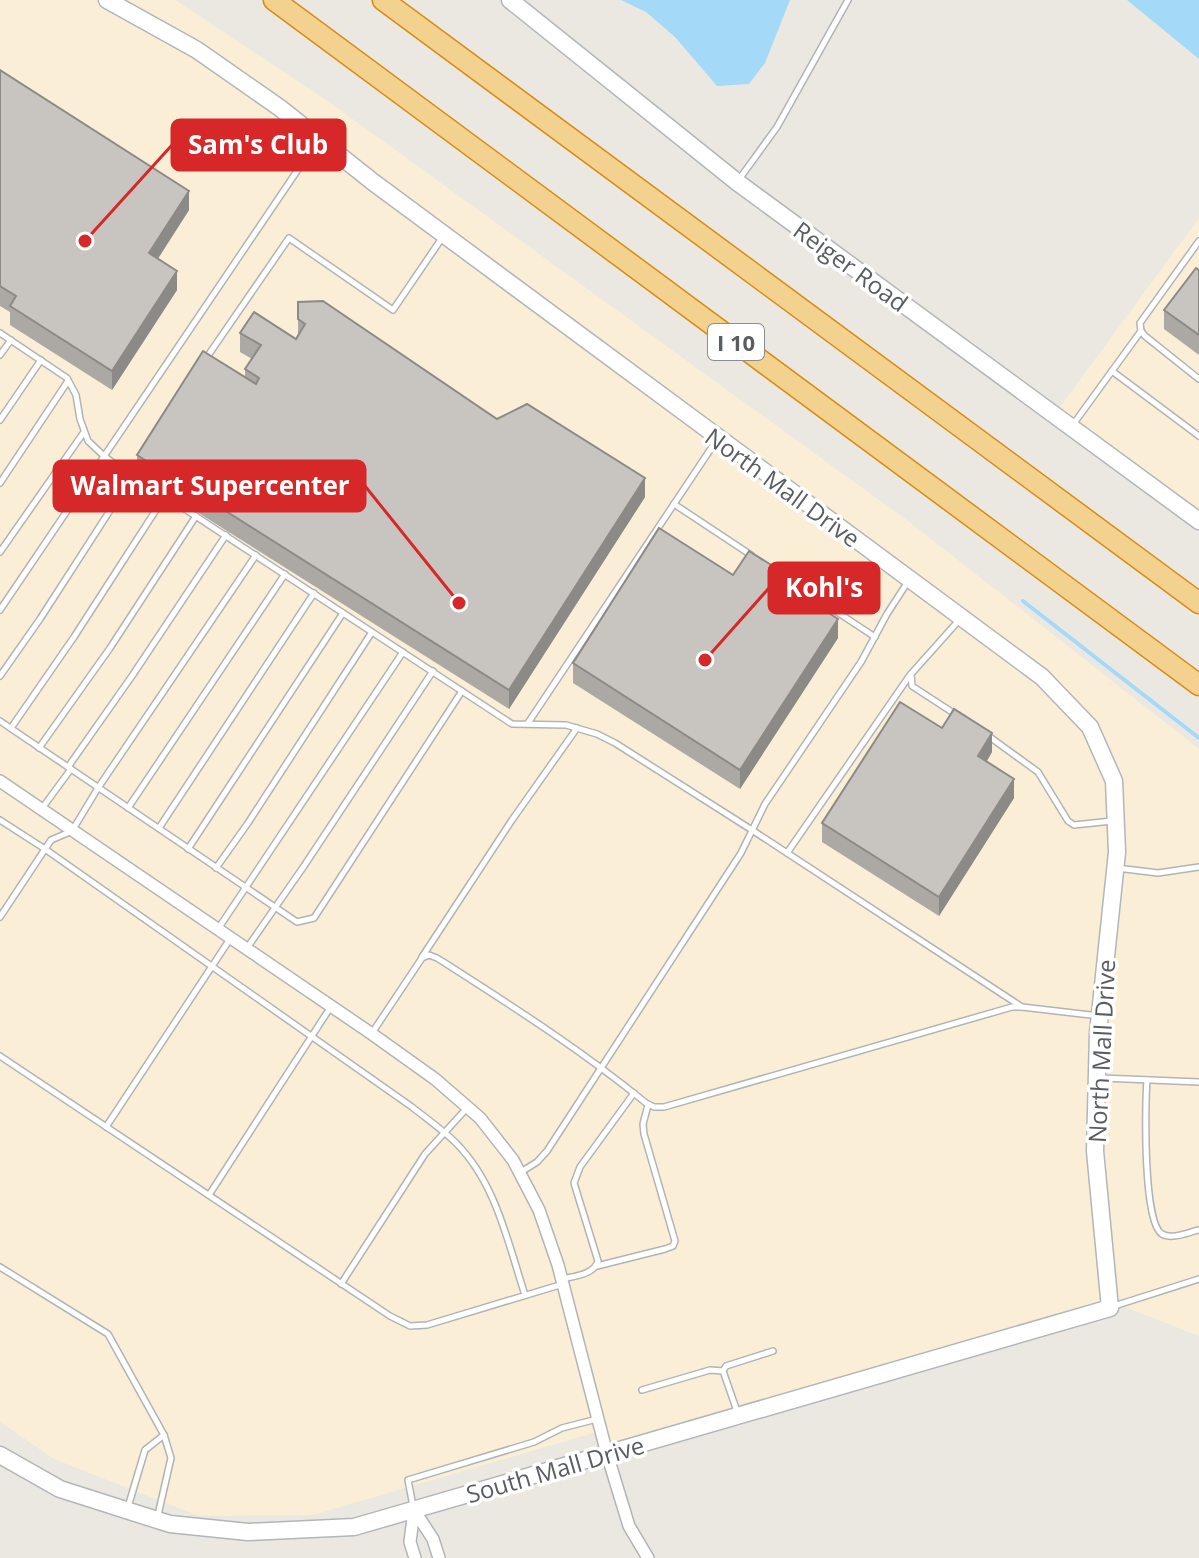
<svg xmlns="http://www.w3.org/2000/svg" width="1199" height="1558" font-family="'Open Sans',sans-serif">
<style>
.commercial{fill:#faefd6}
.water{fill:#a4daf7}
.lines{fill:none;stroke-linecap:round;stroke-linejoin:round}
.stream{stroke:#a4daf7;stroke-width:4}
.lane-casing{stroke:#b1b4b7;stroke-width:8}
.street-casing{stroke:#b1b4b7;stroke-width:14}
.secondary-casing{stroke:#b2b6ba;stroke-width:19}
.highway-casing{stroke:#d98b13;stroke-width:23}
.lane{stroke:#fff;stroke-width:5}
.street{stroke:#fff;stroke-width:11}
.secondary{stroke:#fff;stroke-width:16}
.highway{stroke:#f3d28f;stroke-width:20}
.wall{fill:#aca9a5}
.shaded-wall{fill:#8c8a86}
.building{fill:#c8c5c0;stroke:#8c8a86;stroke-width:2}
.labels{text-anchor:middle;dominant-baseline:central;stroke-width:7;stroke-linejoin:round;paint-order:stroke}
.shield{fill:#fff;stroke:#8b8e90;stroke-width:2}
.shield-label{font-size:22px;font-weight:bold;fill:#595d60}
.street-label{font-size:24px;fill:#595d60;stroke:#fff}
.leader{fill:none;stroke:#d62828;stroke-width:3}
.callout-dot{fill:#d62828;stroke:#fff;stroke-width:3}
.callout{fill:#d62828;stroke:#d62828;stroke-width:3}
.callout-label{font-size:26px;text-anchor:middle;font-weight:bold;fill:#fff}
</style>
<rect width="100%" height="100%" fill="#ebe8e1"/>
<g class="commercial">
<polygon points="0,0 175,0 329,102 908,521 1199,749 1199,1336 1110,1301 607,1454 600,1431 313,1515 199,1516 54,1459 0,1422"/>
<polygon points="1199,218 1199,521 1054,415"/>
</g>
<g class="water">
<polygon points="621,0 790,0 765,63 749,84 717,86 675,37 646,12"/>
<polygon points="1127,0 1199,0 1199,59"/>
</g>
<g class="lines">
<polyline class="stream" points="1023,601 1199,738"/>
<defs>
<g id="lane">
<polyline points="740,178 777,127 848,0"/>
<polyline points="1199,241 1140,323 1141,331 1145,336 1199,379"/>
<polyline points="0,333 67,378 76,395 80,419 88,441 104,456 132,477 165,496 512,724 566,725 597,734 615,743 752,830 1022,1007"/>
<polyline points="0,355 11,340"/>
<polyline points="207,357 289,238 393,310 442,238"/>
<polyline points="1112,371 1199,436"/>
<polyline points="0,420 41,360"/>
<polyline points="1072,426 1141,331"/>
<polyline points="0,483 68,381"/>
<polyline points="674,504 751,555"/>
<polyline points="0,552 84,432"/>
<polyline points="772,569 875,637"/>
<polyline points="0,610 318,140"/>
<polyline points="0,676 40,619 140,464"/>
<polyline points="955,714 912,686 911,674 961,618"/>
<polyline points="0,721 297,922 314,918 462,691"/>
<polyline points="528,723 716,441"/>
<polyline points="11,728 74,637 165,496"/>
<polyline points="987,735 1038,772 1068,821 1074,825 1112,821"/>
<polyline points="39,748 110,648 196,516"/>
<polyline points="68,767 132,676 226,535"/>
<polyline points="43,807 71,769"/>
<polyline points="128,808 285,574"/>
<path d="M0 820 45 849 412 1107C427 1119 443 1130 456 1143 496 1183 508 1243 525 1295"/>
<polyline points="159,828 314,593"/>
<polyline points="188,849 343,613"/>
<polyline points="787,853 910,675"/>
<polyline points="216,868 248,823 372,632"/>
<polyline points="1117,868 1158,873 1199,867"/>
<polyline points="0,917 51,840 72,831 98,788 256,555"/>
<polyline points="218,929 403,652"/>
<polyline points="247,948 304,866 433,671"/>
<polyline points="422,957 512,820 577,728"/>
<path d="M372 1033 422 958 429 955 437 958C509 1004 580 1049 646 1103L654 1107H664L1012 1007H1022L1099 1016"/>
<polyline points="0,1056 390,1316 410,1326 427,1325 563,1284"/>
<polyline points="1102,1078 1199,1082"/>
<path d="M1147 1080C1145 1105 1143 1223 1162 1234 1172 1240 1189 1232 1199 1230"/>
<polyline points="106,1127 230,939"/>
<polyline points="521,1172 537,1162 547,1151 741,853 765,804 861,662 887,614 909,580"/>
<polyline points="209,1195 330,1008"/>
<polyline points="597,1266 665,1249 673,1246 675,1241 644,1134 643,1124 648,1105"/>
<polyline points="0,1267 108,1334 164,1435"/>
<path d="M562 1279C574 1276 594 1275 598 1261L574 1183 580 1167 634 1093"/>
<polyline points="341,1284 425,1154 467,1108"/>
<polyline points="1111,1307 1199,1279"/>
<polyline points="723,1371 726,1366 773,1351"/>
<polyline points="642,1390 710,1370 723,1371 738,1414"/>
<polyline points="413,1506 408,1480 534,1442 562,1428 597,1419"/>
<polyline points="128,1507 145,1450 164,1435 171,1458 158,1515"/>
</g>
<g id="street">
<polyline points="0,781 372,1034 435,1079 480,1118 513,1160 539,1210 558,1265 607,1454 629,1526 648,1558"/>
<polyline points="414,1510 433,1539 439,1558"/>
<polyline points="414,1510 410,1542 415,1558"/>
</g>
<g id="secondary">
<polyline points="510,0 737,182 1199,521"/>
<polyline points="0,1455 60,1489 170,1524 248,1532 354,1527 1110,1308 1095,1151 1098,1033 1117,852 1114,781 1090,727 1042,677 373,182 280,108 197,50 107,0"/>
</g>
<g id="highway">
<polyline points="274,0 1199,685"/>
<polyline points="383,0 1199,603"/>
</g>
</defs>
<use href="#lane" class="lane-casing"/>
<use href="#street" class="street-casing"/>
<use href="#secondary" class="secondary-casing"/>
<use href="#highway" class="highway-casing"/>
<use href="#lane" class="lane"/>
<use href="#street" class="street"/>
<use href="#secondary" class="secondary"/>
<use href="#highway" class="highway"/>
</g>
<g class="wall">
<polygon points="0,70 189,210 158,259 177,290 112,390 10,325 10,312 0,306"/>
<polygon points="1199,270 1199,355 1164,329 1164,310"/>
<polygon points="298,302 497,419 645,497 509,709 137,474 137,455 245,377 245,369 252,359 240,352 240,333 296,339 298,336"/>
<polygon points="733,575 776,580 838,638 740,789 573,683 573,663"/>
<polygon points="942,728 992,752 987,761 1014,798 939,916 822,842 822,823"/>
</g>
<g class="shaded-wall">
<polygon points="189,191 189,210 149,272 149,253"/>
<polygon points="177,271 177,290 112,390 112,371"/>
<polygon points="645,478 645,497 509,709 509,690"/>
<polygon points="838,619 838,638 740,789 740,770"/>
<polygon points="992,733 992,752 978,775 978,756"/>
<polygon points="1014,779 1014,798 939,916 939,897"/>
</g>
<g class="building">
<polygon points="0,70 189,191 149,253 177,271 112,371 10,306 16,296 0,286"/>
<polygon points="1196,268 1199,270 1199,335 1164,310"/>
<polygon points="323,301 497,419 527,404 645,478 509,690 137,455 203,351 256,384 259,378 245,369 261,345 240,333 254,312 296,339 305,324 298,319 298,302"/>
<polygon points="659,528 733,575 749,551 776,568 771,576 838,619 740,770 573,663"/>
<polygon points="900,702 942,728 954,709 992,733 978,756 1014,779 939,897 822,823"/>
</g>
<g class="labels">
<rect class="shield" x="708" y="324" width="56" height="36" rx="6"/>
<g class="shield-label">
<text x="736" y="342">I 10</text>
</g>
<g class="street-label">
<text transform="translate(851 266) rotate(36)">Reiger Road</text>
<text transform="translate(783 487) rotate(36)">North Mall Drive</text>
<text transform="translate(1101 1051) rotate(-87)">North Mall Drive</text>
<text transform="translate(555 1469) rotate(-16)">South Mall Drive</text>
</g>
</g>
<path class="leader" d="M85 241L172 145M459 603L365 486M705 660L769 588"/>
<g class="callout-dot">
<circle cx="85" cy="241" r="8"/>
<circle cx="459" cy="603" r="8"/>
<circle cx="705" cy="660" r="8"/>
</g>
<g class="callout">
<rect x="172" y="120" width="173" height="50" rx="8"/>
<rect x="54" y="461" width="311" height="50" rx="8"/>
<rect x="769" y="563" width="110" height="50" rx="8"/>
</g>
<g class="callout-label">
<text x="258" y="154">Sam's Club</text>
<text x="210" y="495">Walmart Supercenter</text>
<text x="824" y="597">Kohl's</text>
</g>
</svg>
